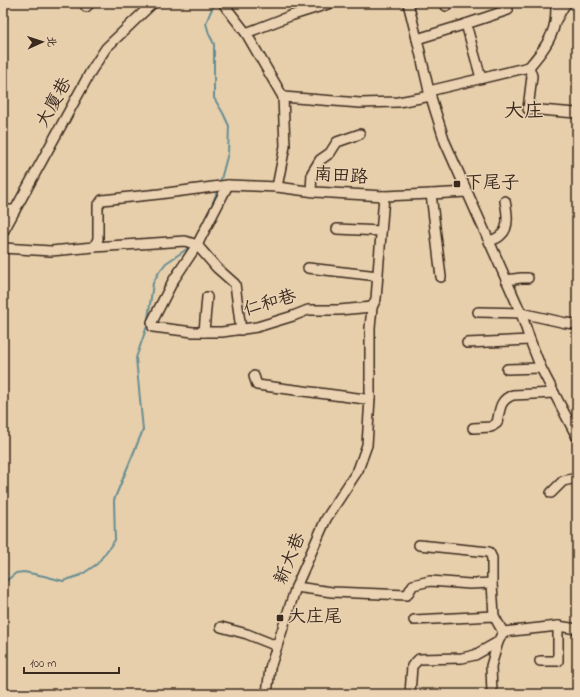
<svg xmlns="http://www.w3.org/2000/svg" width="580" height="697" font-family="'Indie Flower','LXGW WenKai TC',sans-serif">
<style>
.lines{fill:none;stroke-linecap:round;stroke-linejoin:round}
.stream{stroke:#678e94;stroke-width:2}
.minor-casing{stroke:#3b2a1e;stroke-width:12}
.minor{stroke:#ead2b2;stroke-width:9}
.poi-dot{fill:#3b2a1e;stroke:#ead2b2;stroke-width:1.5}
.labels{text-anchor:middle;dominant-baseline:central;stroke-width:3;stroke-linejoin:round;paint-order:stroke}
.street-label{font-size:18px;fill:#3b2a1e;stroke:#ead2b2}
.poi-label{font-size:18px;fill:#3b2a1e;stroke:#ead2b2;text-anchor:start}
.quarter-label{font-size:20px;fill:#3b2a1e;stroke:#ead2b2}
</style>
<rect width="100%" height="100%" fill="#e7cfab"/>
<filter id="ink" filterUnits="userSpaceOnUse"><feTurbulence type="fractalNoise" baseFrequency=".025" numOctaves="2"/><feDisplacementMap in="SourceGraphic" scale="8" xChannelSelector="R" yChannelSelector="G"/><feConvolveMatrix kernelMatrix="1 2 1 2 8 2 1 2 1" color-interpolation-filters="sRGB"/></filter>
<g filter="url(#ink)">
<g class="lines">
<g class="stream">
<polyline points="215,3 210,13 206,23 209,34 214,44 214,98 223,113 229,126 228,153 220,183"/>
<polyline points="208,215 218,189"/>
<polyline points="3,592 6,581 16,573 24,572 44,576 63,581 81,575 97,564 115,540 114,500 143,430 136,358 147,326 153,283 159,272 166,263 187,249 189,246"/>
</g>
<defs>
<g id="minor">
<polyline points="225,3 225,6 246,33 283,97 360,103 398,102 431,96"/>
<polyline points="408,3 417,39 429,91 445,142 521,313 530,340 541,368 577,437"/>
<polyline points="445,3 446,6"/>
<path d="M556 3C556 9 556 16 555 22 552 40 540 54 529 67L532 76 528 109 576 113"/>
<polyline points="86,7 90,3"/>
<polyline points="556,20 564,6 567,3"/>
<polyline points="246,33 290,16 331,3"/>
<polyline points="417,39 466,24"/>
<polyline points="481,78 466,24 508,10"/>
<polyline points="429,91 529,67"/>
<polyline points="228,185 197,245 173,281 152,322 153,327 193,332 222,332 257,327 293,316 308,310 339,310 372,307"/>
<polyline points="277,187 285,146 283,97"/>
<polyline points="311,191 312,173 320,160 330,153 337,142 360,134"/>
<polyline points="431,194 441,277"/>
<polyline points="3,210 15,210"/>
<polyline points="337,229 381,231"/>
<polyline points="3,232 91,71 106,48 153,3"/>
<path d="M489 241C493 240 498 238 501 235 510 228 507 211 505 201"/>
<polyline points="94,247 185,241 197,245 217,268 235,284 241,330"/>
<polyline points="3,248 51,251 94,247 98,239 98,206 102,200 159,194 228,185 277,187 315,192 384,196 431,194 467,192"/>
<polyline points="308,268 378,276"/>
<polyline points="506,280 521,278 528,278"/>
<polyline points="478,312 521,313 566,323 577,324"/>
<polyline points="204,332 207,297"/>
<polyline points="467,343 530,340"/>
<polyline points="507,369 541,368"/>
<polyline points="254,376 257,385 365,399 370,398"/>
<path d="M473 428 491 427 497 423C500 410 499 400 513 395L554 393"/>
<polyline points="551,493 563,481 577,478"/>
<polyline points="419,545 489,552 492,558 492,583"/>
<polyline points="296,587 332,592 407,595 413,585 430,581 470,584 492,583 494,616 503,632"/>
<polyline points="414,620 494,616"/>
<polyline points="221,627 247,634 277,646"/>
<polyline points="540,661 558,661 558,626"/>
<polyline points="267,694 270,668 296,587 326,519 358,470 367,445 370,398 370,328 372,307 376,299 384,196"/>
<polyline points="410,694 412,666 419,659 462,658 475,655 498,642"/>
<polyline points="492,694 491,666 498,642 503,632 558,626 577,629"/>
</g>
</defs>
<use href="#minor" class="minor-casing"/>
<use href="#minor" class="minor"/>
</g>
</g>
<g class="poi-dot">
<rect x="453" y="180" width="8" height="8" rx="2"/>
<rect x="276" y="614" width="8" height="8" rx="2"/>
</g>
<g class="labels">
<g class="street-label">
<text transform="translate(55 103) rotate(-61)">大廈巷</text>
<text transform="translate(341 177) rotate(4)">南田路</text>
<text transform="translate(270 304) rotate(-16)">仁和巷</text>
<text transform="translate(291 559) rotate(-68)">新大巷</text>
</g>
<g class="poi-label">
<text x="465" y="184">下尾子</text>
<text x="288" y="618">大庄尾</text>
</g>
<g class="quarter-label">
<text x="524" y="112">大庄</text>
</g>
</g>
<rect width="580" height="697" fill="none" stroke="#ead2b2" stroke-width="16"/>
<rect x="8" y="8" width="564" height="681" fill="none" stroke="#3b2a1e" stroke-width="1.5" filter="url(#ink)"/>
<g transform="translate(42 42) rotate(87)" stroke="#ead2b2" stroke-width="3" paint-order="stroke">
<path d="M0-3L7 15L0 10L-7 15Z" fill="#3b2a1e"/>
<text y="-6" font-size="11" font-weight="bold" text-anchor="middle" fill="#3b2a1e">北</text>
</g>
<path d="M24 667v6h95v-6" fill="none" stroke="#3b2a1e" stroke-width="2"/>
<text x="30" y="667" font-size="12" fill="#3b2a1e" stroke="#ead2b2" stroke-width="3" paint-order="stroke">100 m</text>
</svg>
